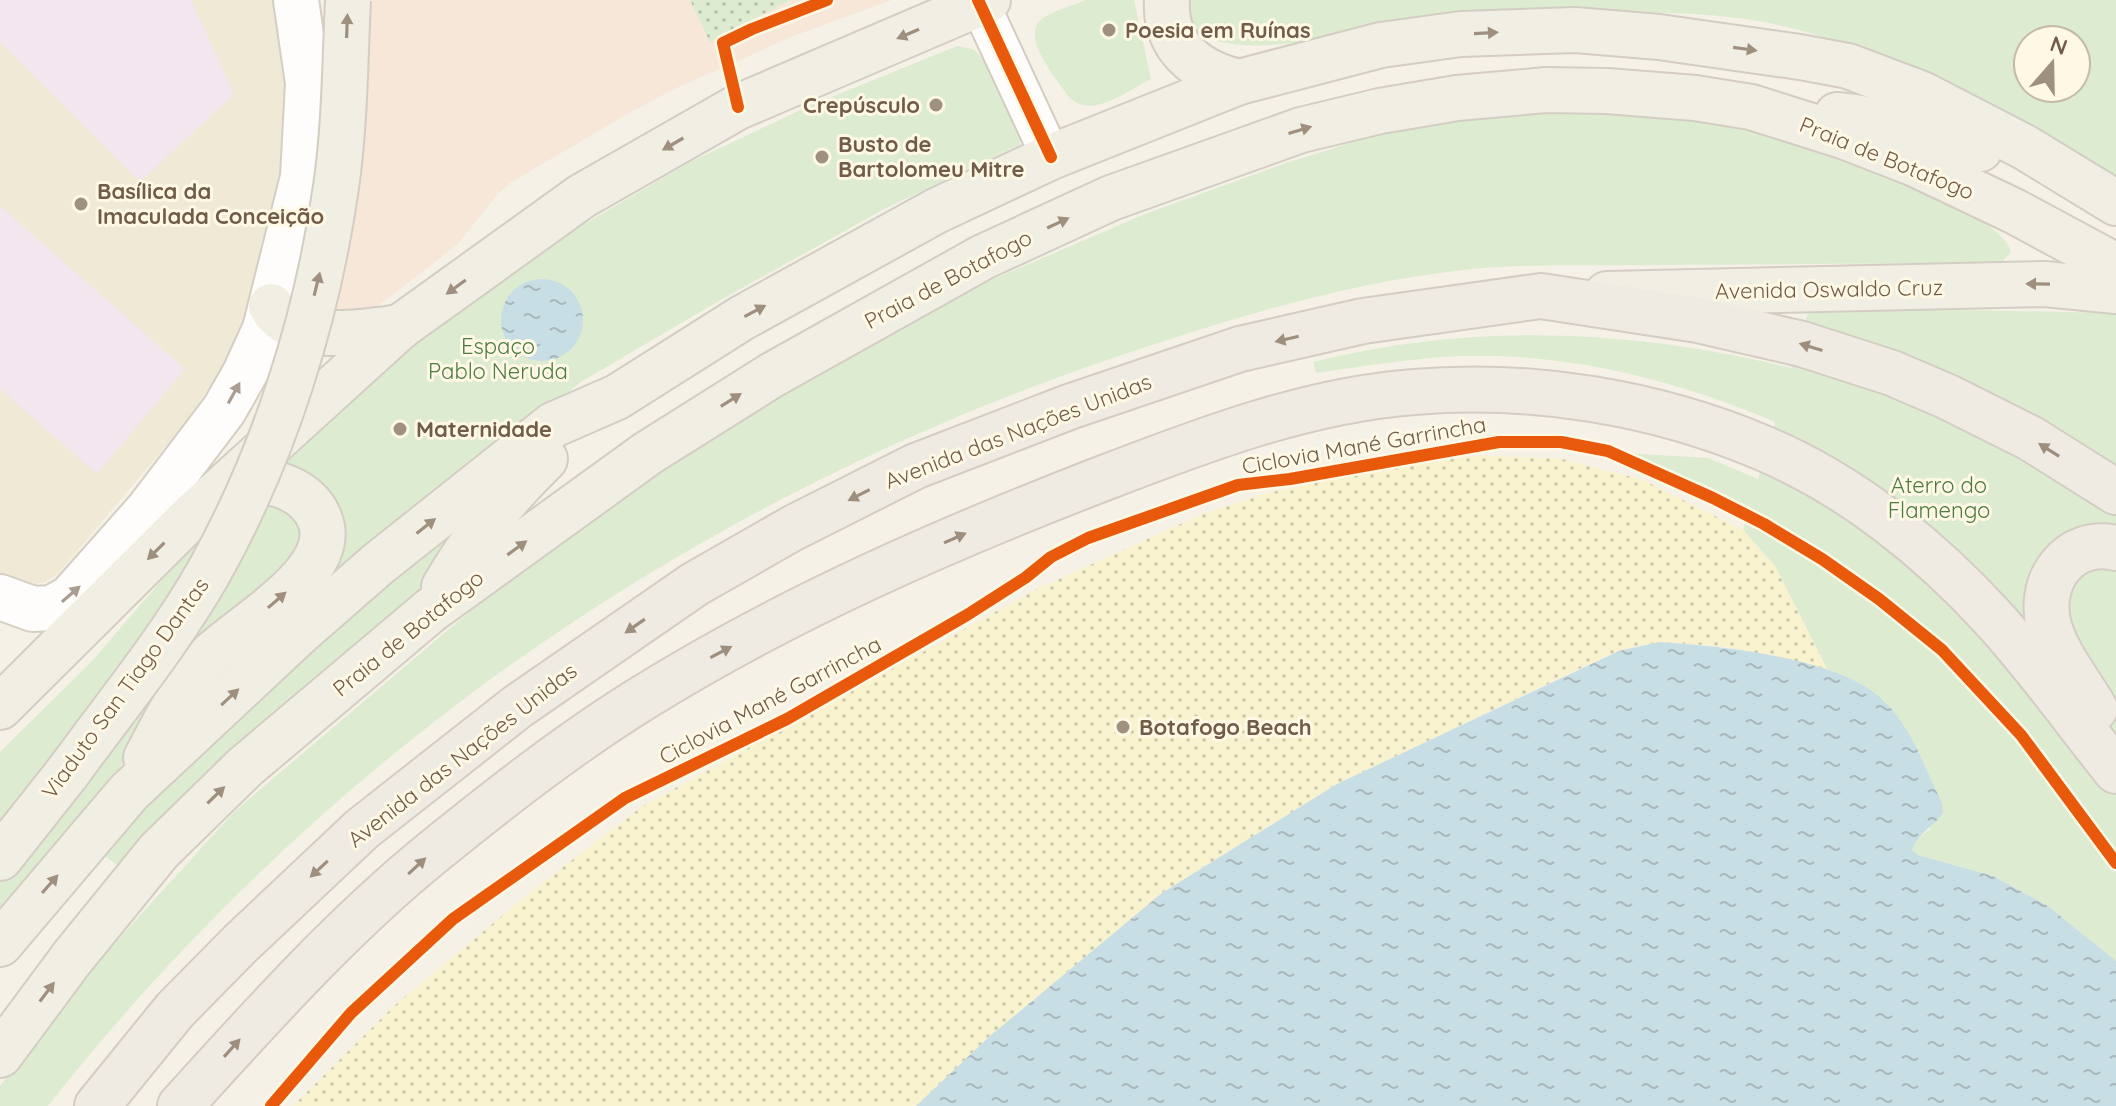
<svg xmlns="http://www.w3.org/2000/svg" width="2116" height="1106" font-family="Quicksand,sans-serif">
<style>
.residential{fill:#f0e9d6}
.commercial{fill:#f6e7d9}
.education{fill:#f3e6ef}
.green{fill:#ddecd1;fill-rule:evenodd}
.sand{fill:url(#sand-dots)}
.garden{fill:url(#garden-dots)}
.water{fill:url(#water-ripples)}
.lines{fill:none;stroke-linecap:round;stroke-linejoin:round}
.tertiary-casing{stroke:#d3ccc1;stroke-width:42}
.secondary-casing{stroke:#d5cec3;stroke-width:48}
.primary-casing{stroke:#d4cdc4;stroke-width:48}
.trunk-casing{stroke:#d4cdc4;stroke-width:48}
.tertiary{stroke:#fefdfb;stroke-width:38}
.secondary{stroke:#fefdfb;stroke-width:44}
.primary{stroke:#f1eee3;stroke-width:44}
.trunk{stroke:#f0ebe2;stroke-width:44}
.primary-bridge-casing{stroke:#d4cdc4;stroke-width:48;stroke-linecap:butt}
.primary-bridge{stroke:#f1eee3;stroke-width:44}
.cycleway-casing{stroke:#fff8e5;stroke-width:17}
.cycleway{stroke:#e8590c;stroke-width:12}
.oneway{fill:#9e8f7e}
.oneway2{fill:#9d8e7e}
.oneway3{fill:#a99c90}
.poi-dot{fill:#9f907f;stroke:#fff8e5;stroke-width:3}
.labels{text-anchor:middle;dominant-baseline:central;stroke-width:6;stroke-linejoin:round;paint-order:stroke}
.poi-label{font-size:22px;font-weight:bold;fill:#715c48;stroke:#fff8e5;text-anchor:start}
.street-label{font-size:22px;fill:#715c48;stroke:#fff8e5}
.park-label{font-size:22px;fill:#4c7c43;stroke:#fff8e5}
</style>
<defs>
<pattern id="sand-dots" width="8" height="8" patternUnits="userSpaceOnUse" patternTransform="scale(2)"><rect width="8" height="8" fill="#f8f3ce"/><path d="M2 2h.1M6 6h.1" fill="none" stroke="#cdc8a9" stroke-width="1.8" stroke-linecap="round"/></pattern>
<pattern id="garden-dots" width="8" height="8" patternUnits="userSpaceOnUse" patternTransform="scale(2)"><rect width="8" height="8" fill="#ddecd1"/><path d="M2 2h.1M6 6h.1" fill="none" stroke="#b8c2ac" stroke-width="1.8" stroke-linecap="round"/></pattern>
<pattern id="water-ripples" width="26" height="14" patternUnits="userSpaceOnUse" patternTransform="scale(2)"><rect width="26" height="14" fill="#c8dee5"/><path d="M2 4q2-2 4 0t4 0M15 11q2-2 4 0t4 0" fill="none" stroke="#a7b7bc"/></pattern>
</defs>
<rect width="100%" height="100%" fill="#f5f1e6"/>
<polygon class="residential" points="0,0 281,0 294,119 252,303 221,371 182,427 57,575 45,582 31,585 0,578"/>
<polygon class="commercial" points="362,0 892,0 796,35 672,90 624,116 510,183 497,195 457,245 375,308 333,316"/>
<g class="education">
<polygon points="0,0 191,0 234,94 140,182 0,42"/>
<polygon points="0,206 185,369 97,474 0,389"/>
</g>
<g class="green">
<path d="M1085 0H1134L1151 79C1127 91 1090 121 1068 96 1057 79 1018 35 1043 18 1055 10 1072 6 1085 0Z"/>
<path d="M1184 0H2116V176C2058 143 1998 115 1938 86 1885 62 1832 36 1774 24 1687 6 1597 14 1509 20 1469 23 1428 23 1388 28 1342 35 1245 59 1203 35 1189 27 1187 15 1184 0ZM2028 40H2076V88H2028Z"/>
<polygon points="957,46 973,49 985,60 1023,139 1019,145 886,208 717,302 581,382 353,561 202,688 319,573 275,455 498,275 690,162 807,107"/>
<path d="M1551 112C1607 115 1665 116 1721 124 1770 131 2002 204 2011 252L2002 262C1883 264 1764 264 1645 265 1582 266 1518 263 1455 271 1337 285 1223 321 1110 359 688 503 324 756 48 1106H0V1086L102 957 235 811 502 584 561 539 740 420 888 333 959 294 1145 214 1280 165 1417 122Z"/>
<path d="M1810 307 2116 313V961L2048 906 1993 876 1918 855 1911 849 1917 839 1930 829 1904 725 1884 700 1860 685 1827 669 1775 566 1743 530 1749 508 1707 486 1623 453 1708 458 1758 479 1775 422C1676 380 1569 353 1461 356 1413 358 1364 366 1316 373L1313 362C1471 322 1633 329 1791 368Z"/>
<polygon points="474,499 478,523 411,601 123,870 103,854 140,813 345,617"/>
<polygon points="283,502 303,528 296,558 201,643 104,792 0,911 0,882 142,706 0,831 0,752 92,661 197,539 229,508"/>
</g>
<polygon class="sand" points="1480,455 1562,459 1643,480 1743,530 1775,566 1827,669 1721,646 1659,642 1619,650 1337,784 1162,893 990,1036 916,1106 293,1106 394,1006 533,890 643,806 1037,589 1205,513 1267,493 1383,469"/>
<polygon class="garden" points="690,0 790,0 710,42"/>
<g class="water">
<circle cx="542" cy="320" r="41"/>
<path d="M1659 642C1719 646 1842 657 1885 702 1912 728 1925 769 1942 803L1943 813C1934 826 1916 835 1912 850L1918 855 1993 876 2048 906 2116 961V1106H916L990 1036 1162 893 1337 784 1619 651Z"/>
</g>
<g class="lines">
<defs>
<polyline id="tertiary" points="978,0 1051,157"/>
<polyline id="secondary" points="0,597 33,609 52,608 70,598 148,510 224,410 245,373 265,329 303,177 308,83 296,0"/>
<g id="primary">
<path d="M1167 0C1164 47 1197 72 1239 82"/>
<path d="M1837 115C1887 120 1933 132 1980 149"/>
<polyline points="1607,294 2045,284 2116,291"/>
<path d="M271 306C293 345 364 332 400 327"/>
<path d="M444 587C471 540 507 496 545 459"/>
<polyline points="0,707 192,516 400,327 582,196 738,107 988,0"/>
<path d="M146 758C161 730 185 681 207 659 239 626 340 573 320 520 313 501 298 491 280 485 260 478 240 488 222 499"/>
<polyline points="0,858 68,772"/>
<polyline points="0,944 129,792 299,633 378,564 553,425 617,397 742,318 936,211 1051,157 1239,82 1381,45 1461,34 1575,30 1659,37 1800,57 1848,66 1922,94 2026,148 2116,203"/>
<polyline points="0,1055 72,958 159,851 245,767 431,610 648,453 772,375 983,257 1111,198 1301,130 1380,111 1457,98 1546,90 1607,91 1695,98 1751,107 1843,136 1915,164 2014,211 2116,266"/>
</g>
<g id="trunk">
<path d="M2095 709C2080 683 2057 655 2049 626 2037 581 2069 537 2116 548"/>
<polyline points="97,1106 175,1010 241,943 362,829 517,707 695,584 793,528 916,466 1069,407 1240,349 1363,321 1541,296 1698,320 1802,344 1892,373 1948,397 2030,438 2116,492"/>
<path d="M180 1106C259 1019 341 927 432 853 500 798 571 742 646 696 790 607 946 539 1104 478 1203 440 1307 400 1414 392 1531 382 1655 402 1763 448 1851 485 1930 549 1993 618 2037 666 2075 720 2116 771"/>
</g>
</defs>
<use href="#tertiary" class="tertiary-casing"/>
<use href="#secondary" class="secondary-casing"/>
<use href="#primary" class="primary-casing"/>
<use href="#trunk" class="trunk-casing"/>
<use href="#tertiary" class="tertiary"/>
<use href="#secondary" class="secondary"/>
<use href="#primary" class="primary"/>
<use href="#trunk" class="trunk"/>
<defs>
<path id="primary-bridge" d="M68 772C116 706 170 641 210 570 275 453 317 319 336 187 345 125 345 62 348 0"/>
</defs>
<use href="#primary-bridge" class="primary-bridge-casing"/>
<use href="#primary-bridge" class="primary-bridge"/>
<defs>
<g id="cycleway">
<polyline points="978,0 1051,157"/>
<polyline points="738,107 723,43 752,29 827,0"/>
<polyline points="271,1106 351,1013 453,919 625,798 787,719 967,615 1025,578 1051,557 1088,538 1238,485 1290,479 1499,442 1561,442 1608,451 1713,498 1764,524 1822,559 1879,599 1942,650 2021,735 2116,863"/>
</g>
</defs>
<use href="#cycleway" class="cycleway-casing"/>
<use href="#cycleway" class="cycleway"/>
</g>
<defs><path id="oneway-solid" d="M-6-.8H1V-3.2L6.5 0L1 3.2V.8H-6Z" transform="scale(2)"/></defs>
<g class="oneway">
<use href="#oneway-solid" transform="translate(347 26) rotate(-88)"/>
<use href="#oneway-solid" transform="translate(1486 33) rotate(-3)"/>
<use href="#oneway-solid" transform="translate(908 34) rotate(157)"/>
<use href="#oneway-solid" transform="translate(1745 49) rotate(8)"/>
<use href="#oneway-solid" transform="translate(1300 130) rotate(-17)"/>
<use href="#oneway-solid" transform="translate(673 144) rotate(150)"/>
<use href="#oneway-solid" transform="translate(1058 223) rotate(-25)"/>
<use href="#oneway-solid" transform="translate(317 284) rotate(-76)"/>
<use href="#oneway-solid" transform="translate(2038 284) rotate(-179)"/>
<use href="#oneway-solid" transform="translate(456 287) rotate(144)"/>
<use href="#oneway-solid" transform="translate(755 311) rotate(-28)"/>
<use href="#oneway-solid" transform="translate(731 400) rotate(-32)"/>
<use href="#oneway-solid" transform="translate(426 526) rotate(-38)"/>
<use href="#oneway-solid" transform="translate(517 548) rotate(-36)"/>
<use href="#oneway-solid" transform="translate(156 551) rotate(135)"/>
<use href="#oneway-solid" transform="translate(277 600) rotate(-41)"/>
<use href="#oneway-solid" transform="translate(230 697) rotate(-43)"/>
<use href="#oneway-solid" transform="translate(216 795) rotate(-44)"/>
<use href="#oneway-solid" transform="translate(50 884) rotate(-49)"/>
<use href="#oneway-solid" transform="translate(47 992) rotate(-53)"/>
</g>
<g class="oneway2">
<use href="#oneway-solid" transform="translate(1287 339) rotate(167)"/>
<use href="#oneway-solid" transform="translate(1811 347) rotate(-163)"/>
<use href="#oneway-solid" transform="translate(2049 450) rotate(-148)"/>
<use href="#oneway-solid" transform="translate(859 495) rotate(153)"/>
<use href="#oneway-solid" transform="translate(955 538) rotate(-24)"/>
<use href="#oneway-solid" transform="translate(635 626) rotate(145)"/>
<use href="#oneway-solid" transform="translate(721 652) rotate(-28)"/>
<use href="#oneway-solid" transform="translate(417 866) rotate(-43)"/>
<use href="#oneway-solid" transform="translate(319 869) rotate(137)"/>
<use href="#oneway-solid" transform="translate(232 1048) rotate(-48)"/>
</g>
<g class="oneway3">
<use href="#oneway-solid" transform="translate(234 393) rotate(-61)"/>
<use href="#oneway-solid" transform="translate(71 594) rotate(-41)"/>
</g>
<g class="poi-dot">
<circle cx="1109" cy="30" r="8"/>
<circle cx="936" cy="105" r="8"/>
<circle cx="822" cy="157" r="8"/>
<circle cx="81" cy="204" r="8"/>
<circle cx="400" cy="429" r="8"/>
<circle cx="1123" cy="727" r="8"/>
</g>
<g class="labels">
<g class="poi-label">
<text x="1125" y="30">Poesia em Ruínas</text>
<text x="920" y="105" text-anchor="end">Crepúsculo</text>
<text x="838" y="144">Busto de<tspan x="838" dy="25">Bartolomeu Mitre</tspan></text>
<text x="97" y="191">Basílica da<tspan x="97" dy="25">Imaculada Conceição</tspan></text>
<text x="416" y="429">Maternidade</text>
<text x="1139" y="727">Botafogo Beach</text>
</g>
<g class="street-label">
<text transform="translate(1887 158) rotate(22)">Praia de Botafogo</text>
<text transform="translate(948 279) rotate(-28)">Praia de Botafogo</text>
<text transform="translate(1829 289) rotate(-1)">Avenida Oswaldo Cruz</text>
<text transform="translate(1018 431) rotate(-21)">Avenida das Nações Unidas</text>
<text transform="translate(1364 445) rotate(-10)">Ciclovia Mané Garrincha</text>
<text transform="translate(408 633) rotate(-39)">Praia de Botafogo</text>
<text transform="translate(125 688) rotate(-54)">Viaduto San Tiago Dantas</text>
<text transform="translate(770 700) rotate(-28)">Ciclovia Mané Garrincha</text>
<text transform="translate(462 755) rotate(-38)">Avenida das Nações Unidas</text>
</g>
<g class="park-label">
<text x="498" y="346">Espaço<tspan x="498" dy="25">Pablo Neruda</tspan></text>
<text x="1939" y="485">Aterro do<tspan x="1939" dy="25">Flamengo</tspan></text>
</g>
</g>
<g transform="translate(2052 64) rotate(20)"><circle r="38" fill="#fff8e5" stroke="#c6baa6" stroke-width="2"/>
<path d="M0-6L14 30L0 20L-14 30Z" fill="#9f907f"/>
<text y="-12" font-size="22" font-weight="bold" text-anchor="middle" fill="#715c48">N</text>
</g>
</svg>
